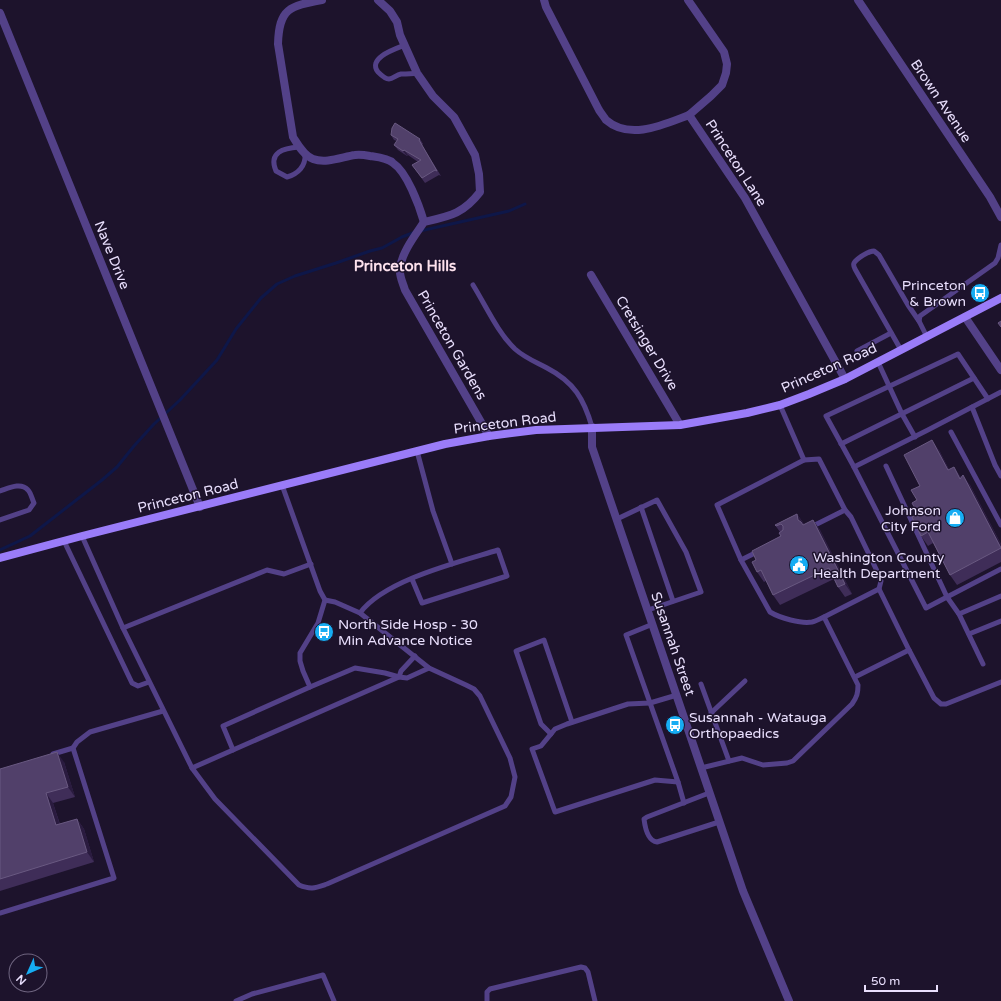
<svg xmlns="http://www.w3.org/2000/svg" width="1001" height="1001" font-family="'Varela Round',sans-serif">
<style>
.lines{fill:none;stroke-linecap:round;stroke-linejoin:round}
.stream{stroke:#0e1749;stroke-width:3}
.lane{stroke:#534188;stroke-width:5}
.street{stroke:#534188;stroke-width:8}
.secondary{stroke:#9a7cf8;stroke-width:8}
.wall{fill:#3f2d58}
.shaded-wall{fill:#2a1b3f}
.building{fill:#51406a;stroke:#695981}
.labels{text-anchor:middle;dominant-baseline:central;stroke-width:3;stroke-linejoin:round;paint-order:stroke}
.street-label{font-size:14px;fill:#e9dffd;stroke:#1d132c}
.poi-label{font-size:14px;fill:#e9dffd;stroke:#1d132c;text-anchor:start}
.neighbourhood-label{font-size:15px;font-weight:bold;fill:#fde1ed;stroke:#1d132c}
</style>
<rect width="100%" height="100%" fill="#1d132c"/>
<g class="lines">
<g class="stream">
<polyline points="420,231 509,211 525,204"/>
<polyline points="0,550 30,536 102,480 117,467 134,446 154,424 180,400 217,360 236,329 261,298 277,284 295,276 336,263 370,251 382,248 402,237 415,232"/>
</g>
<g class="lane">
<path d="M405 45C395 49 367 58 378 72 381 75 385 79 389 79 393 79 396 75 401 74 406 74 411 74 417 73"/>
<path d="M299 147C284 148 268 152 276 171L287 177C298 174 306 166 305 154"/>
<path d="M473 285C486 306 498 333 515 349 525 358 536 362 547 368 574 382 584 399 592 427"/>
<polyline points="927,337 919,321 920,316 995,263 998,258 1001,245"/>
<path d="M901 350 855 269C854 267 853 265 854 263 857 258 869 251 874 251L879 255 908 305 919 321"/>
<polyline points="857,351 891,333"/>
<polyline points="878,362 902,414 915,437"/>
<path d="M988 399 958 354 826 416 854 467C903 443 952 418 1001 392"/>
<polyline points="780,405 804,460"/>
<polyline points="972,407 995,465 1001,476"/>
<polyline points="951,432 1001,525"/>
<polyline points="841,444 974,378"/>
<polyline points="417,451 433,511 452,564"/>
<polyline points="886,466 947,597 1001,569"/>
<polyline points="854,467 926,608 947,597 959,614 983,664"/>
<path d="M0 491C9 488 21 482 28 490 31 493 32 499 34 503L29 510 0 520"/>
<polyline points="641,507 673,601"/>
<polyline points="845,510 851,517 878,573 881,581 879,589 909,650"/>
<polyline points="617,519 657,500 686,552 701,592 648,610"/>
<path d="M82 536 123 628 192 768 215 799 299 885C311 890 315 888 327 884L505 806 511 797 515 777 510 758 480 696 474 689 466 685 429 668 360 613 335 602 325 600"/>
<polyline points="64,541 132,683 138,686 149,682"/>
<polyline points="759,551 741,560 717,505 804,460 819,459 845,510 811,527"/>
<path d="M360 613C384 580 459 562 498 550L507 576 422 603 412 579"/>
<polyline points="959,614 1001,596"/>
<polyline points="824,617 879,589"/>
<polyline points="653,624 626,635 678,782 684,803"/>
<polyline points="123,628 267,570 284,574 311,564"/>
<polyline points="969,634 1001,621"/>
<polyline points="855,677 909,650 934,698 941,704 946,704 1001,682"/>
<polyline points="701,684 729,761"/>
<polyline points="310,687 355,668 385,673 399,677 407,678 429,668"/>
<polyline points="677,695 650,703 628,704 567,724 555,729 541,746 532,749 555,812 655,780 678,782"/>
<polyline points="711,713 745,681"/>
<polyline points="551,734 541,724 516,651 544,640 572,722"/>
<polyline points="233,750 223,726 310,687 303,671 300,661 300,653 318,623 325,600 320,591 282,485"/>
<polyline points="53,754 73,748"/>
<polyline points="192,768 399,677 401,671 415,656"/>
<path d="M701 768 742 758 763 765 787 763 793 761 852 704C857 697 858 693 858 685L824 617C820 619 816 621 812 622 801 624 780 618 770 612L741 560"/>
<path d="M709 793 647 817 644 819C645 827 648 841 657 842L719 822"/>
<polyline points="0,913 114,878 73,748 77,742 90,732 163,711"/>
<polyline points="236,1001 252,994 323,975 334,1001"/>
<polyline points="487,1001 487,992 490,989 581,967 585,968 588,972 595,1001"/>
</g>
<g class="street">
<path d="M322 0C290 6 279 8 278 44L293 137C298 145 304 156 313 159 326 164 342 157 355 155 360 154 365 155 370 156 377 157 388 158 393 163 407 172 419 205 424 222"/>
<path d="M378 0 390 11 397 22 400 35 417 73 433 96 454 117 475 155 479 174 480 192C463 214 450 216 424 222 416 234 401 253 400 269 399 276 403 283 405 290L489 436"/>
<path d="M544 0 546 7 599 110C601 113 604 117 606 120 630 141 665 124 689 115L745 198 845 379"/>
<polyline points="688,0 724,52 727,64 726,73 722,85 711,96 689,115"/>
<polyline points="858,0 990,197 1001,217"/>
<polyline points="0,13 200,507"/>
<polyline points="591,275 680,425"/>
<polyline points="965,317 1001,370"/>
<polyline points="592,427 592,447 743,891 789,1001"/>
</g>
<polyline class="secondary" points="0,558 82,536 445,444 489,436 536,430 680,425 747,413 780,405 809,394 845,379 1001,298"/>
</g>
<g class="wall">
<polygon points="391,135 420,139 423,144 422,145 441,176 439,175 425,183 412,165 418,162 408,155 407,156 398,150 394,145 397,141 394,140"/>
<polygon points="939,450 949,470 961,477 970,485 1001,544 1001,562 957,585 950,575 933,543 928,546 921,536 918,514 920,486"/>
<polygon points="797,514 804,524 804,525 813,520 820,530 852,594 845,597 838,587 834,579 780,605 773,595 766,581 764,582 757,572 756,560 781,536 780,532 775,525"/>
<polygon points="64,762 75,797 53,803 60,824 77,819 84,829 94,862 0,891 0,769"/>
</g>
<g class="shaded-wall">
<polygon points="404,150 408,155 407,156 403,151"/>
<polygon points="932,440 939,450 955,480 948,470"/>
<polygon points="954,467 961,477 960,479"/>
<polygon points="963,475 970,485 1001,544 1001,548"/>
<polygon points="797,514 804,524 804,527 798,520"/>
<polygon points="813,520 820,530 852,594 845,584"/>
<polygon points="57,752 64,762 75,797 68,787"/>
<polygon points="46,793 53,803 63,835 56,825"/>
<polygon points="77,819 84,829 94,862 87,852"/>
</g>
<g class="building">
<polygon points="395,123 420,139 419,140 437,171 435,170 422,178 412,165 421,160 404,150 403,151 394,145 398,139 391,135 392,128"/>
<polygon points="1001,321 1001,327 998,323"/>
<polygon points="932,440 948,470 954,467 960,479 963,475 1001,548 950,575 928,532 921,536 912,517 918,514 912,503 917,500 911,490 920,486 904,455"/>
<polygon points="797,514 798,520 801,522 803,525 813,520 845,584 838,587 829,568 773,595 761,570 757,572 752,562 756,560 752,551 781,536 779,533 783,530 783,526 781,524 776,526 775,525"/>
<polygon points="57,752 68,787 46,793 56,825 77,819 87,852 0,879 0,769"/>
</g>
<defs>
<symbol id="bus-disc" viewBox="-11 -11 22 22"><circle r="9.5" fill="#16adf3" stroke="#1d132c"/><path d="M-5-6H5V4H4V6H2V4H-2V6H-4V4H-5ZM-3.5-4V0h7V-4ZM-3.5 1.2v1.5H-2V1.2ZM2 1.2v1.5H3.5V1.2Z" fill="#fff"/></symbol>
<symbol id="shop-disc" viewBox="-11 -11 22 22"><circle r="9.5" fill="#16adf3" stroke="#1d132c"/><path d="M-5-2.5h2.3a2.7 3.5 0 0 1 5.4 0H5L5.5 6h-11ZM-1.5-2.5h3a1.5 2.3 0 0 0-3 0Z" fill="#fff"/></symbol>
<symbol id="civic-disc" viewBox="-11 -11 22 22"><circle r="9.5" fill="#16adf3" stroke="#1d132c"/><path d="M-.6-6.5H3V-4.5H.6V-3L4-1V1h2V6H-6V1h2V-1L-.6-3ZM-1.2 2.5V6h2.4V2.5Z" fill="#fff"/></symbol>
</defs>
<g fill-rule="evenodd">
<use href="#bus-disc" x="969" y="282" width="22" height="22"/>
<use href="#shop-disc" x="944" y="507" width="22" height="22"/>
<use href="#civic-disc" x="788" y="554" width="22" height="22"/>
<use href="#bus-disc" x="313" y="621" width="22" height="22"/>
<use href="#bus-disc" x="664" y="714" width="22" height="22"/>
</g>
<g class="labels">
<g class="street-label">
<text transform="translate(941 101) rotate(56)">Brown Avenue</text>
<text transform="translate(736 163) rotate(57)">Princeton Lane</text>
<text transform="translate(112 255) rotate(68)">Nave Drive</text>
<text transform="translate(647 343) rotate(59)">Cretsinger Drive</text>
<text transform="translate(452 345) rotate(60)">Princeton Gardens</text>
<text transform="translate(829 368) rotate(-24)">Princeton Road</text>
<text transform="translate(505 423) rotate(-7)">Princeton Road</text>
<text transform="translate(188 496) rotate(-14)">Princeton Road</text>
<text transform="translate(673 644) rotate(71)">Susannah Street</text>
</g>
<g class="poi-label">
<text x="966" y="285" text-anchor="end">Princeton<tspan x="966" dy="16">&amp; Brown</tspan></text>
<text x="941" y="510" text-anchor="end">Johnson<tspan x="941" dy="16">City Ford</tspan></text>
<text x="813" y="557">Washington County<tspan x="813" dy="16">Health Department</tspan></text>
<text x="338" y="624">North Side Hosp - 30<tspan x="338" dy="16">Min Advance Notice</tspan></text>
<text x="689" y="717">Susannah - Watauga<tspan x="689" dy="16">Orthopaedics</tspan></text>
</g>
<g class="neighbourhood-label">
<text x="405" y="266">Princeton Hills</text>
</g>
</g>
<g transform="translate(28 973) rotate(225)"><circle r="19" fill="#1d132c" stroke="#6f6580"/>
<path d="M0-3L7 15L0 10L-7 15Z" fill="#16adf3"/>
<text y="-6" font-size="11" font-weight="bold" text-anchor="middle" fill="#e9dffd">N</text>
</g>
<path d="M865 985v6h72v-6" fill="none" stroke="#e9dffd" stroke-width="2"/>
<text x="871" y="985" font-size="12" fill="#e9dffd" stroke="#1d132c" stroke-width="3" paint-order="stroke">50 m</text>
</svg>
